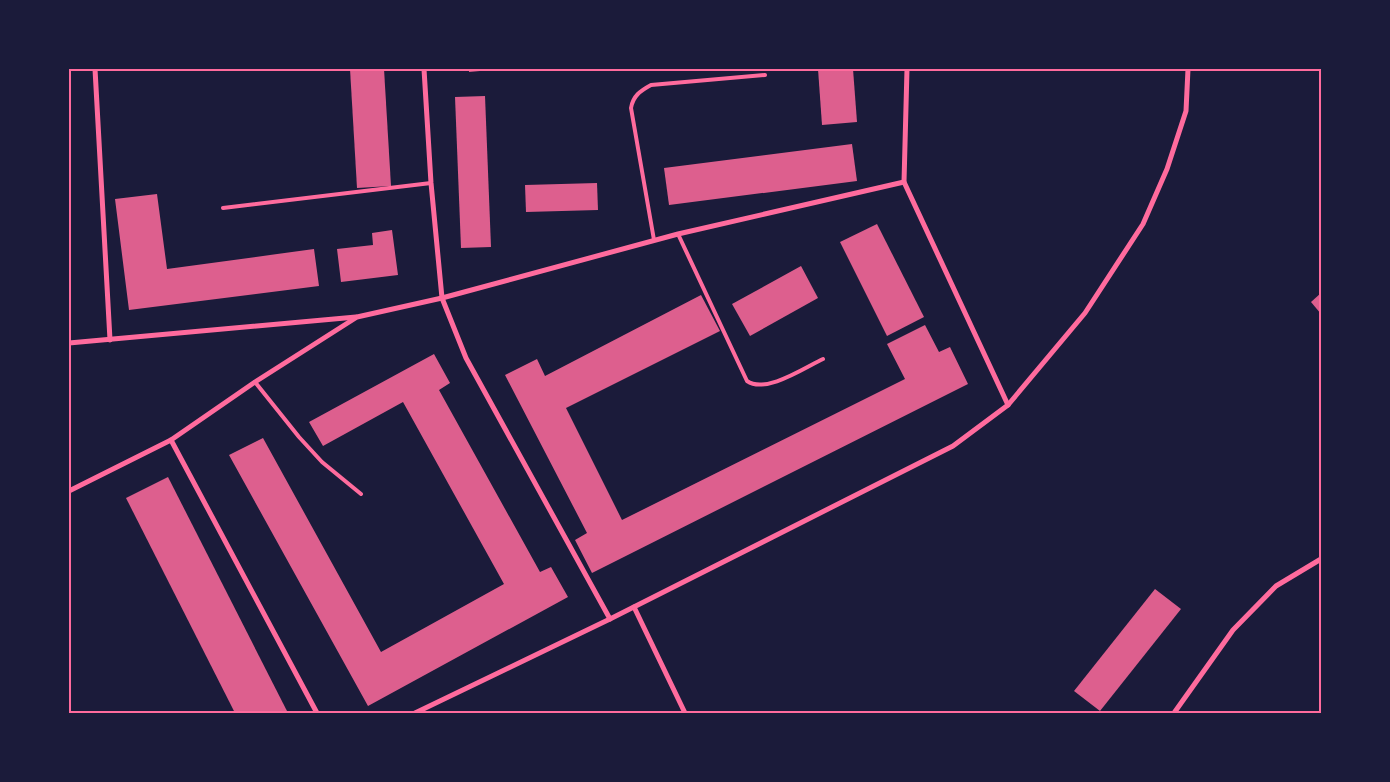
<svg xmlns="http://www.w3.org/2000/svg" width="1390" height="782" font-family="'Source Sans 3',sans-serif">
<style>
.building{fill:#dd5f8e}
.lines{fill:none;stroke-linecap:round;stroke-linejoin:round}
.service{stroke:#ff6b9d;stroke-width:4}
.minor{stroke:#ff6b9d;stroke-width:5}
.neatline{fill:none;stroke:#ff6b9d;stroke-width:2}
</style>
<rect width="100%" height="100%" fill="#1b1b3a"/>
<g class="building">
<polygon points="350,69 384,69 391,186 357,188"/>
<polygon points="469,69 491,69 491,70 469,72"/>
<polygon points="818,69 853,69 857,122 822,125"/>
<polygon points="485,96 491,247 461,248 455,97"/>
<polygon points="852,144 857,181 669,205 664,168"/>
<polygon points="597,183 598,210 526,212 525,185"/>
<polygon points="157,194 167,269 314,249 319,286 129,310 115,199"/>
<polygon points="877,224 924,317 887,336 840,242"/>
<polygon points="392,230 398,275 341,282 337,249 373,245 372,233"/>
<polygon points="801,266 818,298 750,336 732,304"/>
<polygon points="1321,293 1321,314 1311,302"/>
<polygon points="701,295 720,331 566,408 622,520 905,379 887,344 925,325 939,352 950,347 968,384 592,573 575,540 587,533 505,375 537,359 545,376"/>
<polygon points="434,354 450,383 439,390 540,572 551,567 568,597 368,706 229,455 263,438 381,652 504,584 403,402 323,446 309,422"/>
<polygon points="168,477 288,713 235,713 126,498"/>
<polygon points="1155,589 1181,609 1100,711 1074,691"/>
</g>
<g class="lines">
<g class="service">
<polyline points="223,208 431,183"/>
<path d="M678 234 747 381C766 394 804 368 823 359"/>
<path d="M654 240 631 108C633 96 640 91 651 85L765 75"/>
<polyline points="255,382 299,437 322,462 361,494"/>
</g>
<g class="minor">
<polyline points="95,69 110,340"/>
<polyline points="424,69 431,183 442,298 466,358 610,619"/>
<polyline points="907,69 904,182 1008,405"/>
<polyline points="69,343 356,317"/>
<polyline points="171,440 317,713"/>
<polyline points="69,491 171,440 255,382 357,317 442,298 678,234 904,182"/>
<polyline points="634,607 685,713"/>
<polyline points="415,713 610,619 953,446 1008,405 1085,313 1143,224 1167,169 1186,111 1188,69"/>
<polyline points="1174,713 1233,630 1276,586 1321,559"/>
</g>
</g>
<rect width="1390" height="782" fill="none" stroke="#1b1b3a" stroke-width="140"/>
<rect x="70" y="70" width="1250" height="642" class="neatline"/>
</svg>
